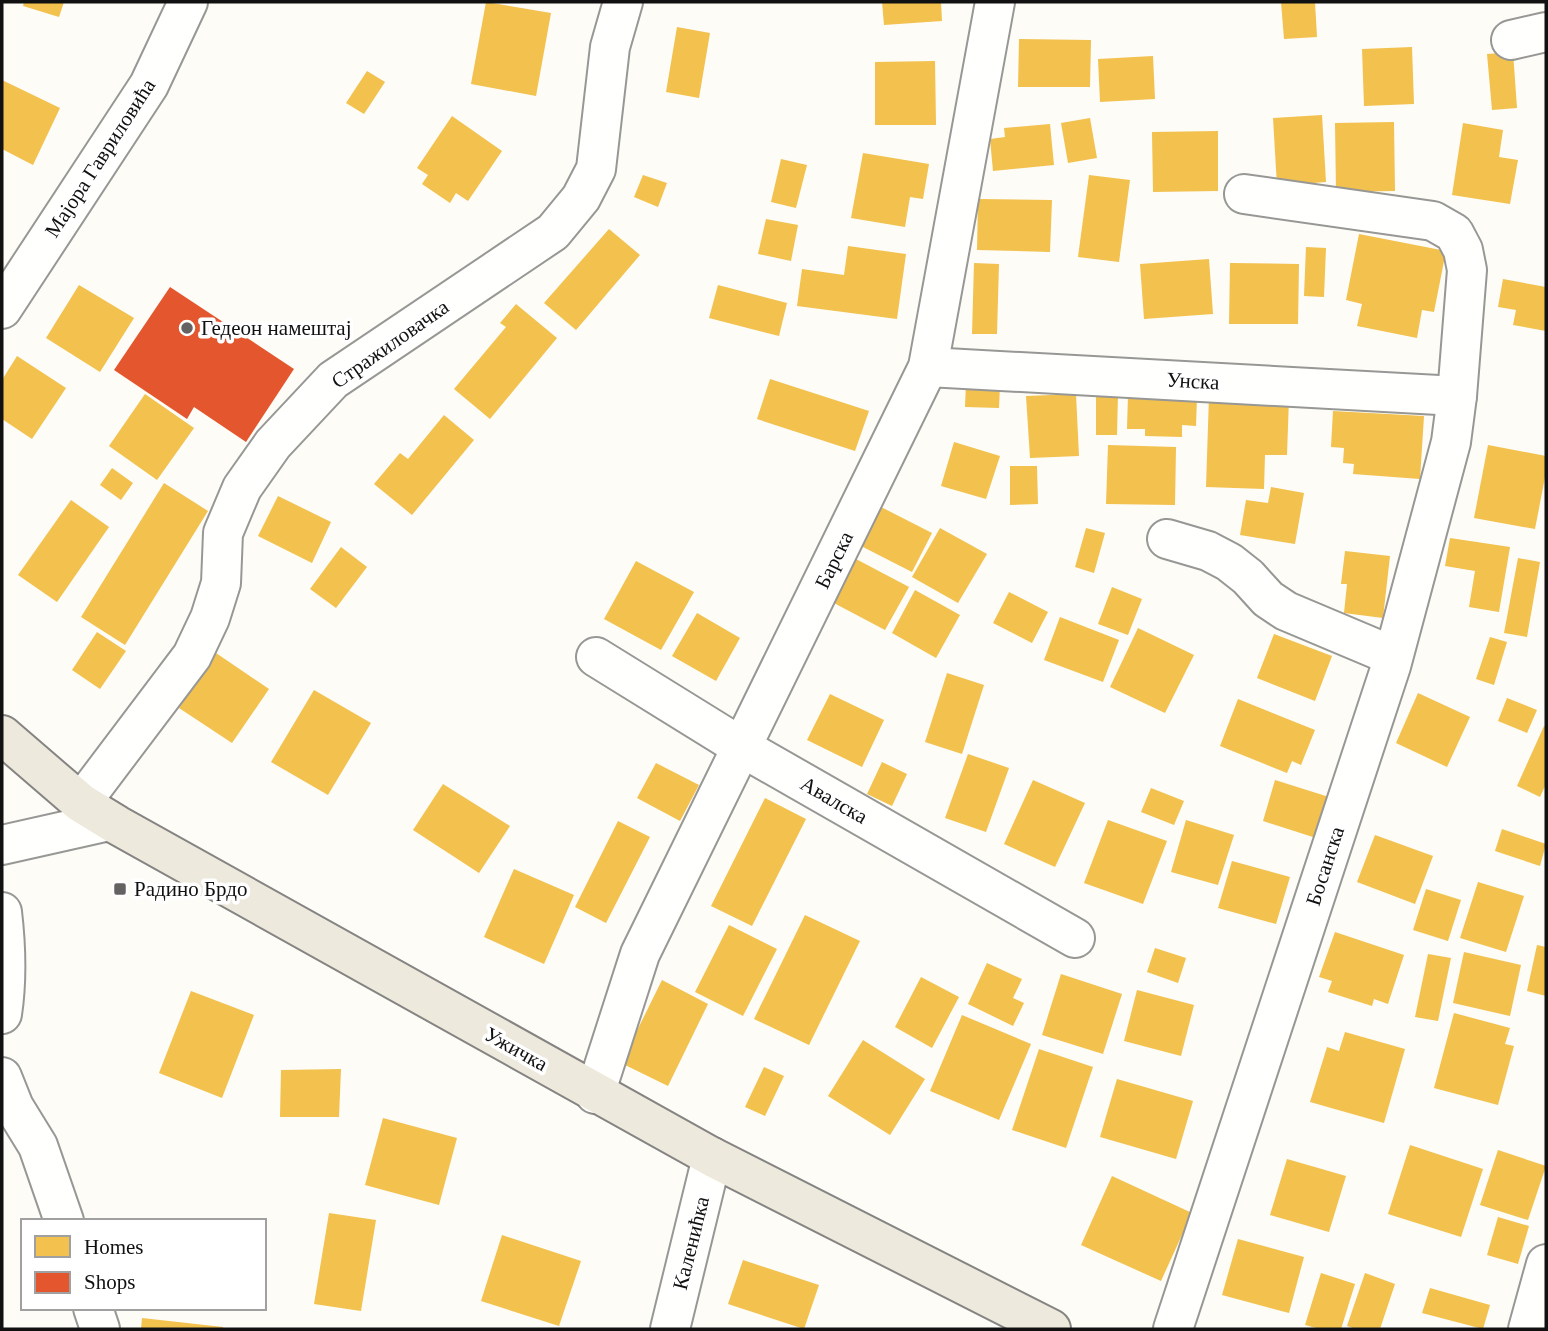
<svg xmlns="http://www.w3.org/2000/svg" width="1548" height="1331" font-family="'Times New Roman',serif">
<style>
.homes{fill:#f2c14e}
.shops{fill:#e4572e}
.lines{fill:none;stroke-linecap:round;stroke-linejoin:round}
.minor-casing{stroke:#979795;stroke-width:42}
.major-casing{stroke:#858482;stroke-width:42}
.minor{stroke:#fffffe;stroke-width:38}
.major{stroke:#ede9dc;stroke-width:38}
.poi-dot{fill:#646362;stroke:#fff;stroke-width:2.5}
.labels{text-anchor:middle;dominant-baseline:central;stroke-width:7;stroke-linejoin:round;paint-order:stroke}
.street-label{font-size:21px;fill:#111;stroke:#fff}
.poi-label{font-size:21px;fill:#111;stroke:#fff;text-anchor:start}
</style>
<rect width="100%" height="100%" fill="#fdfcf7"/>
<g class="homes">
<polygon points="24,2 64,2 59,17 23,6"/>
<polygon points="486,2 551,13 536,96 471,84"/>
<polygon points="882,2 941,2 942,21 884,25"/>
<polygon points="1281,2 1315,2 1317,37 1284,39"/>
<polygon points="677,27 710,33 699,98 666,92"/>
<polygon points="1019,39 1091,40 1090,87 1018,87"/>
<polygon points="1412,47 1414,104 1364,106 1362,49"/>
<polygon points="1513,52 1517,108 1492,110 1487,54"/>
<polygon points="1153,56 1155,99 1100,102 1098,59"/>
<polygon points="935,61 936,125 875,125 875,62"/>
<polygon points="367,71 385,82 364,114 346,103"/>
<polygon points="2,80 60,108 33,165 2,149"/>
<polygon points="1322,115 1326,182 1277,186 1273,118"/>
<polygon points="452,116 502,151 468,201 456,193 450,203 422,184 428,175 417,168"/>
<polygon points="1090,118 1097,158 1068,163 1061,123"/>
<polygon points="1394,122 1395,191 1336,192 1335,123"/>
<polygon points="1463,123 1503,130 1499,157 1518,160 1510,204 1452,195"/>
<polygon points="1050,124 1054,165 993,171 990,139 1005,137 1004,128"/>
<polygon points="1218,131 1218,191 1153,192 1152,132"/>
<polygon points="863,153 929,164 923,199 910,197 905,227 851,218"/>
<polygon points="781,159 807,165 796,208 771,202"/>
<polygon points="643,175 667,183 658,207 634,197"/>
<polygon points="1089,175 1130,180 1119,262 1078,257"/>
<polygon points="978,199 1052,200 1050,252 977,250"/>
<polygon points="766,219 798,225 791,261 758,254"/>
<polygon points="609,229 640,255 576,330 544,303"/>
<polygon points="1359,234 1446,251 1434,312 1422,310 1417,338 1357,326 1362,304 1346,300"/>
<polygon points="848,246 906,254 897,319 797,306 802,269 844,275"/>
<polygon points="1306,247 1326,248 1324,297 1304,296"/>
<polygon points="1209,259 1213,314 1144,319 1140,264"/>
<polygon points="974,263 999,264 997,334 972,334"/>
<polygon points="1230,263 1299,264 1298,324 1229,324"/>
<polygon points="1503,279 1546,287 1546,331 1513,325 1516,310 1498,307"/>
<polygon points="79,285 134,318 100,372 46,338"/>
<polygon points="718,285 787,303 779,336 709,318"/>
<polygon points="516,304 557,338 490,419 454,389 506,327 500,323"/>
<polygon points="17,356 66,388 32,439 2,419 2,380"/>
<polygon points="770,379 869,411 855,451 757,419"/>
<polygon points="966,383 1000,385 999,408 965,407"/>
<polygon points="1096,393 1118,394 1117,435 1096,435"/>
<polygon points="145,394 194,428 157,480 109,446"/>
<polygon points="1076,394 1079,456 1030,458 1026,396"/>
<polygon points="1128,395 1197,397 1196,426 1182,425 1182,437 1145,436 1145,429 1127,429"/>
<polygon points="1209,396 1289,398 1287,455 1265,455 1264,489 1206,487"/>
<polygon points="1333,411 1424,416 1420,479 1353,474 1354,464 1343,463 1344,448 1331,447"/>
<polygon points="444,415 474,440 412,515 374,484 400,453 408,459"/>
<polygon points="954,442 1000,456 986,499 941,486"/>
<polygon points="1108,445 1176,447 1175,505 1106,504"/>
<polygon points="1488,445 1546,456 1546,472 1535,529 1474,518"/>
<polygon points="1010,466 1037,466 1038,504 1010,505"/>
<polygon points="112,468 133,483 121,500 100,485"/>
<polygon points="164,483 208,511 125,645 81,617"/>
<polygon points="1271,487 1304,493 1295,544 1240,535 1246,500 1268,503"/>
<polygon points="278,496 331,522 312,563 258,536"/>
<polygon points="71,500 109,527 57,602 18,575"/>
<polygon points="881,507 932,533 912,572 861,546"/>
<polygon points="940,528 987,554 958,603 912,577"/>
<polygon points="1086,528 1105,533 1094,573 1075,567"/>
<polygon points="1450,538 1510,547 1499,612 1469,607 1475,571 1445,566"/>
<polygon points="341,547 367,567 336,608 310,589"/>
<polygon points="1345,551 1390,556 1383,618 1344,613 1347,584 1341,584"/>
<polygon points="1518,558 1540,562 1527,637 1504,633"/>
<polygon points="856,559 909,587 885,630 832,602"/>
<polygon points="636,561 694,592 661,650 604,619"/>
<polygon points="1112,587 1142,599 1128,635 1098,624"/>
<polygon points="915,590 960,615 936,658 892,633"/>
<polygon points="1009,592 1048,612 1032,643 993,623"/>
<polygon points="697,613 740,638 716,681 672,656"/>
<polygon points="1060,617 1119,640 1103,682 1044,660"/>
<polygon points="1138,628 1194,655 1165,713 1110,687"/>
<polygon points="97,632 126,651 100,689 72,670"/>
<polygon points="1274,634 1332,656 1315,701 1257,678"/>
<polygon points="1490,637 1507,642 1494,685 1476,679"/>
<polygon points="216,653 269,689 232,743 179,708"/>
<polygon points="947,673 984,685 962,754 925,742"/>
<polygon points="314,690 371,723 328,795 271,762"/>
<polygon points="1418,693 1470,717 1447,767 1396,743"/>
<polygon points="830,694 884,720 862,767 807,740"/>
<polygon points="1507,698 1537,710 1527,733 1498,721"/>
<polygon points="1238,699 1315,730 1301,765 1292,761 1287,773 1220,746"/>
<polygon points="1544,726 1546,727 1546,784 1540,797 1517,786"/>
<polygon points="968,754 1009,768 986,832 945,818"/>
<polygon points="882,762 907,774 892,806 867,794"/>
<polygon points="656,763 699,785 680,821 637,798"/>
<polygon points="1033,780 1085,803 1055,867 1004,844"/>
<polygon points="1275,780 1329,797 1316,838 1263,821"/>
<polygon points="443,784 510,826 479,873 413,830"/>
<polygon points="1151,788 1184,801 1174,825 1141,812"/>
<polygon points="765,798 806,819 752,926 711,906"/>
<polygon points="1108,820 1167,841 1143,904 1084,883"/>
<polygon points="1186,820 1234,835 1218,885 1171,872"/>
<polygon points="618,821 650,837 606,923 575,907"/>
<polygon points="1502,829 1546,844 1540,866 1495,851"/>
<polygon points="1375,835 1433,856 1415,904 1357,882"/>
<polygon points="1232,861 1290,877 1276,924 1218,908"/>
<polygon points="514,869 574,895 544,964 484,937"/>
<polygon points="1478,882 1524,896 1506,952 1460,938"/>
<polygon points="1426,889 1461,900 1448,941 1413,930"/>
<polygon points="805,915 860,941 809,1045 754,1019"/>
<polygon points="729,925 777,949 743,1016 695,992"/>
<polygon points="1335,932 1404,955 1388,1004 1374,999 1372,1006 1328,992 1332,981 1319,977"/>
<polygon points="1537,945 1546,947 1546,996 1527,991"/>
<polygon points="1155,948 1186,958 1178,983 1147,972"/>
<polygon points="1464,952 1521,965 1510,1016 1453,1003"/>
<polygon points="1428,954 1451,958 1438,1021 1415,1017"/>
<polygon points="987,963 1022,979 1013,998 1024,1003 1013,1026 968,1004"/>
<polygon points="1061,974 1122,994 1103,1054 1042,1035"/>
<polygon points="921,977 959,997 932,1048 895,1027"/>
<polygon points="662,980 708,1004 668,1086 621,1063"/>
<polygon points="1137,990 1194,1005 1181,1056 1124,1041"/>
<polygon points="191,991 254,1015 222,1098 159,1073"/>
<polygon points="1454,1013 1510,1028 1505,1044 1514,1046 1498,1105 1434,1088"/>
<polygon points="962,1015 1031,1044 999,1120 930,1091"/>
<polygon points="1345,1032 1405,1049 1384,1123 1310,1102 1327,1047 1339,1051"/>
<polygon points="863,1040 925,1079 890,1135 828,1096"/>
<polygon points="1039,1049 1093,1067 1066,1148 1012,1130"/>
<polygon points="764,1067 784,1076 765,1116 745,1107"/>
<polygon points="341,1069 339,1117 280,1117 281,1070"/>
<polygon points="1117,1079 1193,1101 1176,1159 1100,1137"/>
<polygon points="383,1118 457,1138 439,1205 365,1185"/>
<polygon points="1410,1145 1483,1169 1461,1237 1388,1214"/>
<polygon points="1498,1150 1546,1166 1528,1220 1480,1205"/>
<polygon points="1287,1159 1346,1176 1329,1232 1270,1215"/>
<polygon points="1112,1176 1192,1213 1161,1281 1081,1245"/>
<polygon points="329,1213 376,1220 361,1311 314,1304"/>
<polygon points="1498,1217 1529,1226 1518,1264 1487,1255"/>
<polygon points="502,1235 581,1261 559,1326 481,1301"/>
<polygon points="1238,1239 1304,1257 1289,1313 1222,1295"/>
<polygon points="743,1260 819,1285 804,1329 728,1304"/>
<polygon points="1321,1273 1355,1284 1341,1329 1320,1329 1305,1325"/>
<polygon points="1365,1273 1395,1284 1380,1329 1356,1329 1347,1326"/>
<polygon points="1430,1288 1490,1305 1483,1329 1422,1313"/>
<polygon points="142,1318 223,1327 223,1329 141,1329"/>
</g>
<polygon class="shops" points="170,287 294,369 246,442 194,407 187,419 114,370"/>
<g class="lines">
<defs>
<g id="minor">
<polyline points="1511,40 1546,32"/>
<polyline points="2,309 149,85 188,2"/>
<polyline points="928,367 1457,396"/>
<polyline points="1167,539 1208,551 1229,562 1248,577 1268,599 1286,611 1393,656"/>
<polyline points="596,657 743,748 1075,938"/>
<polyline points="81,803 192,656 210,618 221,583 223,533 242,488 273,444 333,380 553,232 581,198 596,169 610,47 623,2"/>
<polyline points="2,845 109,821"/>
<path d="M2 912C6 946 7 981 2 1014"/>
<polyline points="2,1077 14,1107 38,1146 64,1221"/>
<polyline points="595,1094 640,954 928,367 995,2"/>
<polyline points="93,1308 100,1329"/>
<polyline points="670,1329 712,1157"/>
<polyline points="1173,1329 1391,666 1451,442 1457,396 1467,270 1463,250 1454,233 1433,221 1244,194"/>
<polyline points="1528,1329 1546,1264"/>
</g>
<polyline id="major" points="2,735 81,803 117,825 712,1157 1051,1329"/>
</defs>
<use href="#minor" class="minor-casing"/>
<use href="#major" class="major-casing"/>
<use href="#minor" class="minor"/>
<use href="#major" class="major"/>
</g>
<g class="poi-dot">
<circle cx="187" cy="328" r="7"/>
<rect x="113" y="882" width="14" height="14" rx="3.5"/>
</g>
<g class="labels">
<g class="street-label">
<text transform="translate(100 158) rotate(-57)">Мајора Гавриловића</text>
<text transform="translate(390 344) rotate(-35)">Стражиловачка</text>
<text transform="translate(1193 381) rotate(3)">Унска</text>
<text transform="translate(834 560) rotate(-64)">Барска</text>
<text transform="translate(834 800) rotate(30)">Авалска</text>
<text transform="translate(1325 866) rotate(-72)">Босанска</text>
<text transform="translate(516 1049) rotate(29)">Ужичка</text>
<text transform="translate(691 1243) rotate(-76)">Каленићка</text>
</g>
<g class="poi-label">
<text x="201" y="328">Гедеон намештај</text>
<text x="134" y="889">Радино Брдо</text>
</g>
</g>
<rect width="1548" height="1331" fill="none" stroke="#111111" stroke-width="7"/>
<rect x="21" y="1219" width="245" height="91" fill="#ffffff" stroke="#a0a0a0" stroke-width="2"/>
<rect x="35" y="1236" width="35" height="21" fill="#f2c14e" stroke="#a0a0a0" stroke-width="2"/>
<text x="84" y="1254" font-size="21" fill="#111111">Homes</text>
<rect x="35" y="1272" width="35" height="21" fill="#e4572e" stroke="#a0a0a0" stroke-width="2"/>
<text x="84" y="1289" font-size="21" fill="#111111">Shops</text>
</svg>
